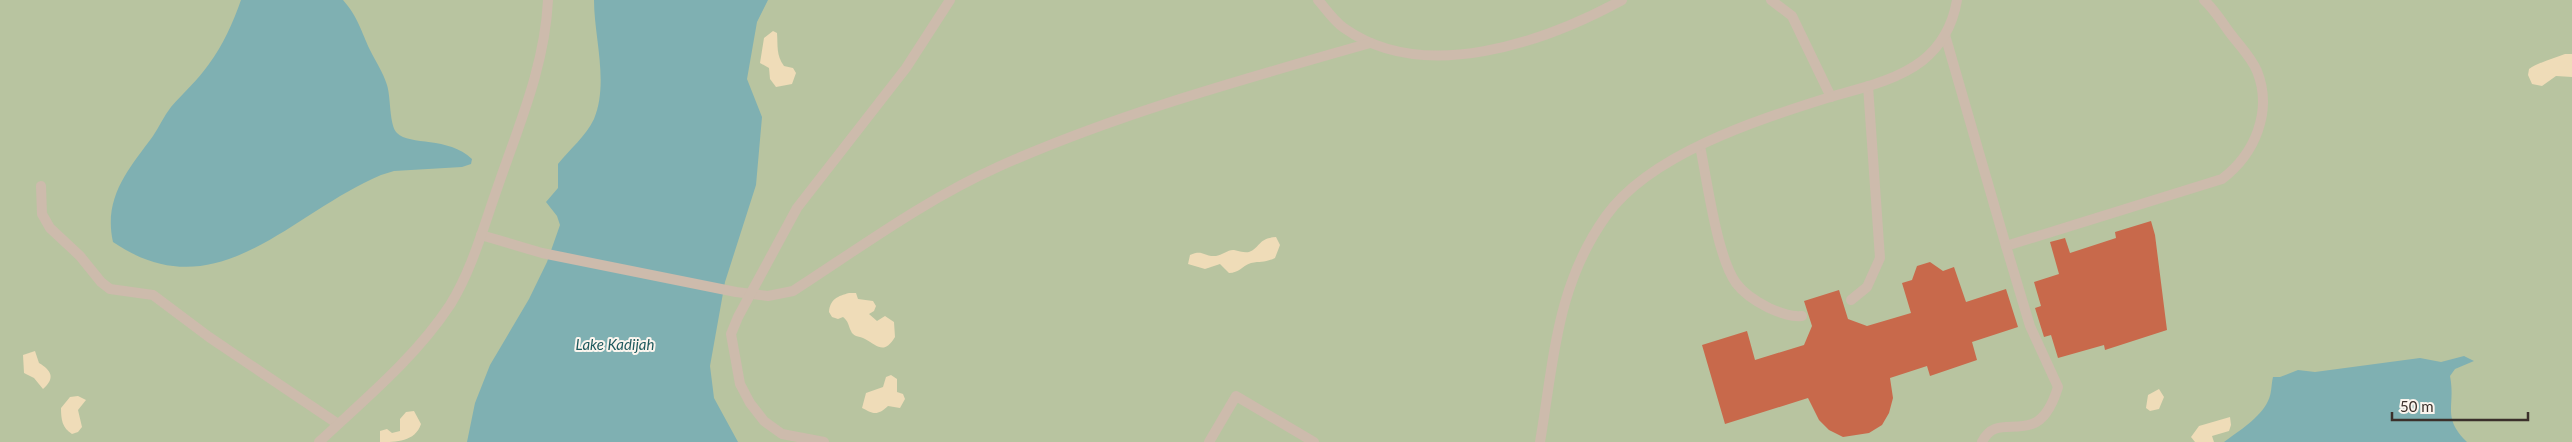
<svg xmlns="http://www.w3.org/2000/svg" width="2572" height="442" font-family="Lato,sans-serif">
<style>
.green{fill:#b8c4a0}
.sand{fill:#efdcb8}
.water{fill:#7fb0b2}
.building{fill:#c8694b}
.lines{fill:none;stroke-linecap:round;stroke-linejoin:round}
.lane{stroke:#cdbbac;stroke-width:10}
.labels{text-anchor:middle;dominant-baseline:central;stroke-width:4;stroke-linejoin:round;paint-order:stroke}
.water-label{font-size:15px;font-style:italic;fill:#1f5a5e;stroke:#fbf5ee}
</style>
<rect width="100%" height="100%" fill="#f4ebe1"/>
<rect class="green" x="0" y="0" width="2572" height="442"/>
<g class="sand">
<path d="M773 31 777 33C778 46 776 55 784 66L793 68 796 73 792 84 776 87 770 79 769 68 760 63 764 38Z"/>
<path d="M2565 54H2572V77L2556 76 2542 86 2532 84 2528 75 2529 69C2539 62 2553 59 2565 54Z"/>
<path d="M1276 237 1280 245 1275 258C1264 263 1261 261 1251 263 1242 266 1239 273 1229 273L1220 264 1205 269 1188 264 1190 255C1203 249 1204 257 1216 256 1222 255 1229 249 1234 250 1239 251 1244 253 1249 252 1260 248 1258 238 1276 237Z"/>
<path d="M849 293H856L858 299 873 301 876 306 874 311 869 314 877 321 885 316 894 322 895 337C884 355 878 346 865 339 860 336 853 337 851 331 848 325 849 322 843 317L838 319 832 317 829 312C830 299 838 296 849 293Z"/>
<path d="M35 351 39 363C51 370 56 378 43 389L34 378 24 373 23 355Z"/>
<path d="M891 375 897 379V392L903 394 905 399 900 408 888 406C877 416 874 414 862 408L866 393 883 387 886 377Z"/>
<polygon points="2159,389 2164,397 2159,409 2150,411 2146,408 2148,395"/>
<path d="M78 396 86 400 78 410 82 427 78 432 72 434C62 428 61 419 61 408L70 397Z"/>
<path d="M414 411 421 424C415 442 396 442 380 442V431L387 429 392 433 400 431V419L406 412Z"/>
<polygon points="2230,417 2231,425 2229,431 2212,436 2214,442 2195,442 2191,437 2199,426"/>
</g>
<g class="water">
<path d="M241 0H343C358 17 361 31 370 50 376 62 383 72 387 85 391 97 389 125 397 133 410 146 448 136 472 159L471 164 462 167 394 171 381 175C290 213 217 313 113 242 103 197 129 169 153 136 159 127 164 116 171 107 183 93 198 80 209 64 223 45 233 23 241 0Z"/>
<path d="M594 0H768L757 22 747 79 762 117 756 185 725 282 710 366 714 398 738 442H467L475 403 490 365 529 299 547 262 560 225 557 216 546 202 558 188V164C569 150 586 136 594 119 609 83 594 37 594 0Z"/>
<path d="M2464 356 2474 361 2455 369 2450 376C2456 406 2441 417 2467 442H2224C2239 431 2260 418 2268 401 2272 393 2271 385 2273 377H2280L2298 370 2315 372 2420 358 2441 362Z"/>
</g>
<g class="building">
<polygon points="2151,221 2155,235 2167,330 2105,350 2104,345 2058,358 2051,335 2044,337 2035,308 2041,306 2034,282 2059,274 2050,242 2065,238 2070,253 2116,238 2115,232"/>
<polygon points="1930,262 1943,271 1954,267 1966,302 2006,289 2018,327 1972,342 1977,360 1930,376 1927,366 1890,378 1893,398 1889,413 1882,425 1869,433 1843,437 1829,430 1819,420 1808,398 1725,424 1702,345 1747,331 1755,360 1804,345 1812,326 1804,301 1839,290 1848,319 1867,326 1911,313 1902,283 1912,280 1917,266"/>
</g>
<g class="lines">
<g class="lane">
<path d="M1318 0C1326 9 1334 21 1344 28 1424 85 1545 42 1622 0"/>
<polyline points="1771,0 1792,16 1831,97"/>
<path d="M1945 35 2006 246 2222 179C2255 154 2273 111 2257 71 2251 57 2239 45 2230 33 2222 22 2214 9 2204 0"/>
<path d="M1700 146C1707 180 1717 257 1736 283 1744 294 1757 302 1769 308 1781 313 1790 317 1802 316"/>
<polyline points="41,186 42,214 50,228 80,256 101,282 110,289 153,295 209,337 338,424"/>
<path d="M481 235 542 253 736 292 768 296 793 291C861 247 926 199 1000 166 1119 113 1245 79 1370 43"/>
<polyline points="1851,300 1867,287 1880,258 1868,86"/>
<path d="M319 442C365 399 415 358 450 305 472 270 484 225 498 186 519 125 545 65 548 0"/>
<polyline points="824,442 782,434 764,421 750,403 740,384 731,334 738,317 797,208 906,68 950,0"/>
<polyline points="1209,442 1236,396 1314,442"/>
<path d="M1540 442C1554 360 1556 286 1606 216 1650 154 1757 120 1827 98 1858 89 1896 81 1922 61 1941 46 1953 24 1957 0"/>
<path d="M1982 442C1993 419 2012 431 2032 424 2047 419 2054 400 2058 387L2030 326 2006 246"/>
</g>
</g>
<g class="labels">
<g class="water-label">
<text x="615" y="344">Lake Kadijah</text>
</g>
</g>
<path d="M2392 412v8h136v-8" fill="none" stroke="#3b302b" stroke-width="2.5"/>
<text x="2400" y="412" font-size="15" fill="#3b302b" stroke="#fbf5ee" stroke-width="4" paint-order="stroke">50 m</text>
</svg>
